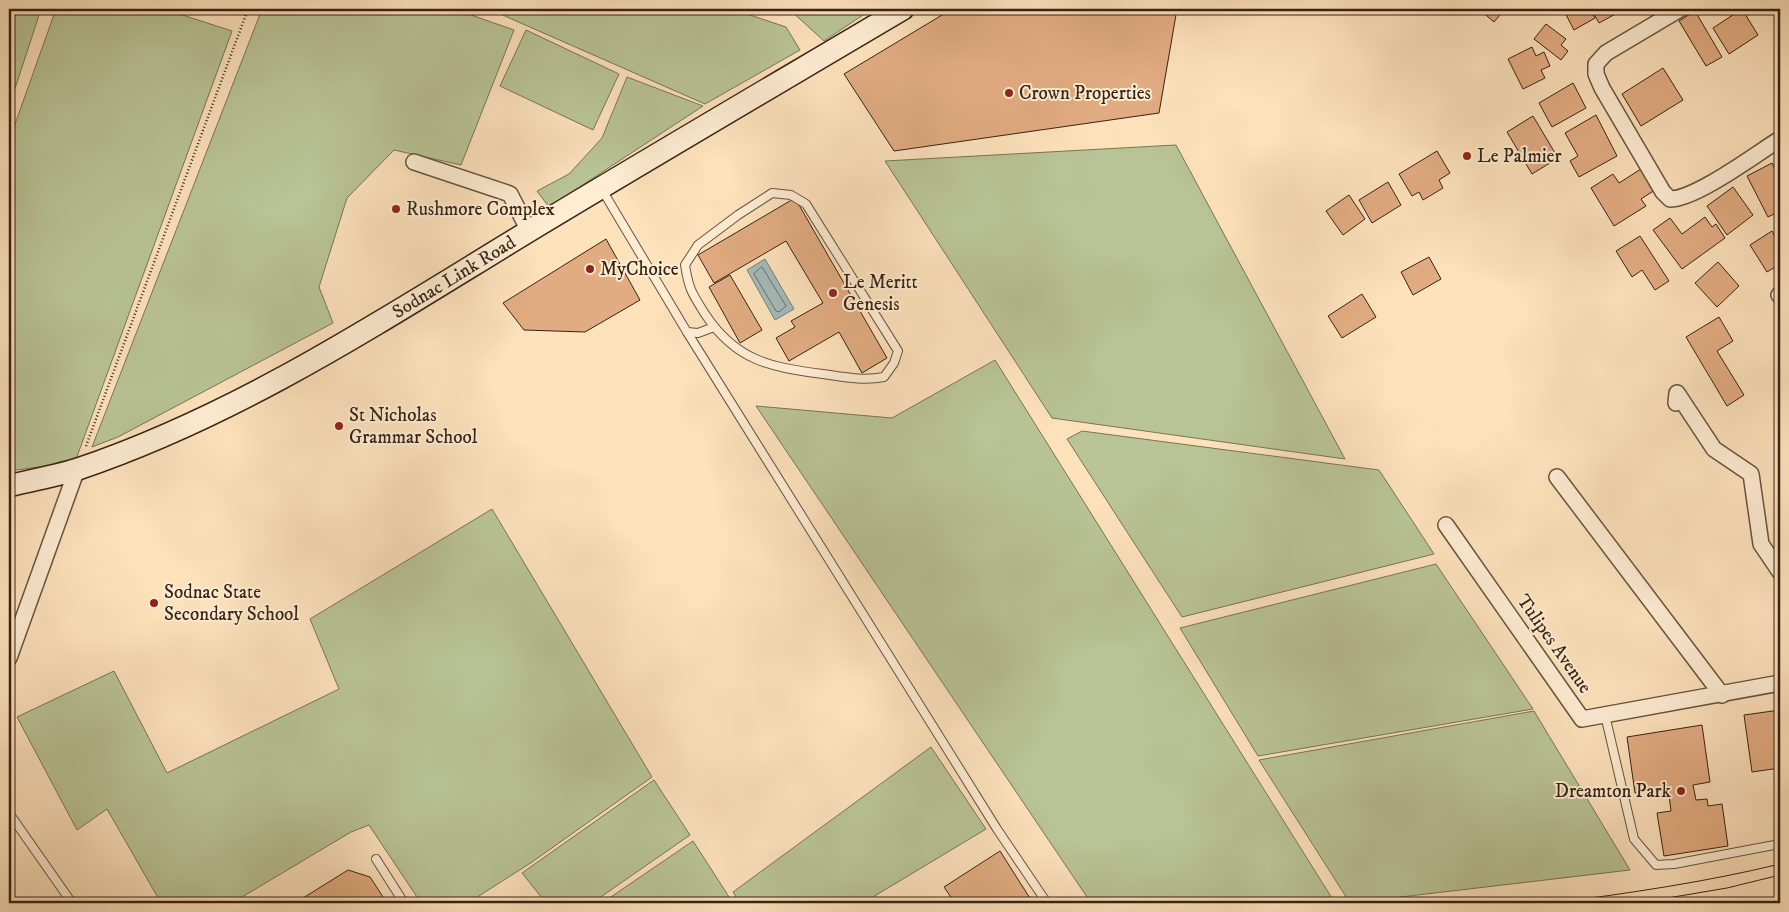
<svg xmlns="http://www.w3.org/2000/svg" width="1789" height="912" font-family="'IM FELL DW Pica',serif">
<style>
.green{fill:#b9c496;stroke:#787455}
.water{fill:#a4bbbb;stroke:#787e78}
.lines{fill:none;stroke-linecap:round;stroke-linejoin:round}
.shore{stroke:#6e6f68;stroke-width:1}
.building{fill:#e2ac82;stroke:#372314}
.lane-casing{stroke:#68533e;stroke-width:10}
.street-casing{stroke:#68533e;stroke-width:18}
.secondary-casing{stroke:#372314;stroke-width:24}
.path{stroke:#372314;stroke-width:2.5;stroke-dasharray:1 2.5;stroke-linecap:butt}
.lane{stroke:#feecd3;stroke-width:8}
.street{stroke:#feecd3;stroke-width:15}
.secondary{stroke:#feecd3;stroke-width:21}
.tram{stroke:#372314;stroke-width:1}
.poi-dot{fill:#8f2418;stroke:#feecd3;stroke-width:2}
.labels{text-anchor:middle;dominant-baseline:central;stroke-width:4;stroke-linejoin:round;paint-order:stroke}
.poi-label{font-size:19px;fill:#372314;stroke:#feecd3;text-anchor:start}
.street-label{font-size:19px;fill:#372314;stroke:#feecd3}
</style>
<rect width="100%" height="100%" fill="#fde2bc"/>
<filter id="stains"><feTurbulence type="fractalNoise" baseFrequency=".004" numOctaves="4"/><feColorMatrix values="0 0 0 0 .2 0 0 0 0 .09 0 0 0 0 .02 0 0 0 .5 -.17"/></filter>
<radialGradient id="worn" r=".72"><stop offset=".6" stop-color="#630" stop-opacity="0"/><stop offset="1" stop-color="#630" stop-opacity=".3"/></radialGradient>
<g class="green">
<polygon points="9,9 41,9 9,107"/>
<polygon points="56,9 164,9 232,31 75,462 9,471 9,141"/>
<polygon points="262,9 454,9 514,30 461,165 394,150 347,198 319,287 333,323 118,437 92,447"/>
<polygon points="484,9 732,9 786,27 800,50 705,104 498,13"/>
<polygon points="789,9 872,9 824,41"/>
<polygon points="526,30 619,74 593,130 500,86"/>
<polygon points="627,77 703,106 549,207 537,191 569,174 602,138"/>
<polygon points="1176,145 1345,459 1052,418 885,161"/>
<polygon points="995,360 1335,903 1091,903 756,406 892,418"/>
<polygon points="1082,431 1379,470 1434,554 1182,617 1067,439"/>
<polygon points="492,509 652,777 532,862 468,903 421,903 369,825 351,832 232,903 161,903 107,809 77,830 17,717 114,671 167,773 339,689 310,619"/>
<polygon points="1436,564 1533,709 1258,756 1180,628"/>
<polygon points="1534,711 1630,870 1350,903 1259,760"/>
<polygon points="931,747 986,829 863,903 740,903 733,892"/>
<polygon points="654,780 690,835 592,903 546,903 522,873"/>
<polygon points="693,841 733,903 602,903"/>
</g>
<polygon class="water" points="765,259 794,309 775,320 747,270"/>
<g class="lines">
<polygon class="shore" points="762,267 786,306 779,312 776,311 754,274"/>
</g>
<g class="building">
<polygon points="952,9 1177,9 1159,113 894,151 844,74"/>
<polygon points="1479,9 1505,9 1494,22"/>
<polygon points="1563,9 1589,9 1595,18 1574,30"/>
<polygon points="1591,9 1620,9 1621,11 1599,23"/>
<polygon points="1742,9 1758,35 1729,54 1713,28"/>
<polygon points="1695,11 1722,57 1706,66 1679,21"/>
<polygon points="1546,24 1566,39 1561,45 1568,51 1561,60 1534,39"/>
<polygon points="1532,47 1536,56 1544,52 1550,66 1541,70 1545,78 1523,89 1508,59"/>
<polygon points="1663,68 1683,100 1641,126 1622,94"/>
<polygon points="1573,83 1586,108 1552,127 1539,103"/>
<polygon points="1596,115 1617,156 1579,177 1570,161 1578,156 1565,133"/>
<polygon points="1533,116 1558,158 1532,174 1507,132"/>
<polygon points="1437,151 1450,173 1439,180 1443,188 1423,200 1419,192 1412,196 1399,174"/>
<polygon points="1780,162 1780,177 1774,165"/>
<polygon points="1772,163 1780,180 1780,211 1768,217 1747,176"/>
<polygon points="1644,167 1658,188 1641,199 1646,206 1614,226 1591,188 1613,174 1619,183"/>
<polygon points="1388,182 1401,205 1372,223 1359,200"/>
<polygon points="1733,187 1753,215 1727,235 1707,206"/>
<polygon points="1349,195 1365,219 1343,235 1326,211"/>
<polygon points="795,198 887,358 862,373 839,332 789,361 776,338 795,327 791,321 823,303 786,241 714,283 698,255"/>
<polygon points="1705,217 1712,227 1716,224 1725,238 1682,269 1653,230 1670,218 1682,234"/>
<polygon points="1772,231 1780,245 1780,264 1767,272 1750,245"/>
<polygon points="1640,236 1669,281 1655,290 1642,270 1632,277 1616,251"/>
<polygon points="606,239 640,300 585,332 524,330 503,303"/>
<polygon points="1429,257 1441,279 1413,295 1401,272"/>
<polygon points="1718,262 1739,286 1717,307 1695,283"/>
<polygon points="730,275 762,330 740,343 709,287"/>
<polygon points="1362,294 1376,317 1342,338 1328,316"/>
<polygon points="1719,317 1733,341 1717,351 1744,395 1727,406 1686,337"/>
<polygon points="9,597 14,599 9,613"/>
<polygon points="1780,710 1780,768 1752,772 1744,715"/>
<polygon points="1702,725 1710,782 1693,785 1696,800 1707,799 1708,806 1722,804 1728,846 1664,856 1657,813 1671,811 1668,788 1635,793 1627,737"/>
<polygon points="1780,791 1780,829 1775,792"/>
<polygon points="1000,851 1033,903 955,903 944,887"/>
<polygon points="348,870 370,877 387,903 295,903"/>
</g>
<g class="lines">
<defs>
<g id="lane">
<polyline points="601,188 687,332 698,333 714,327"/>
<path d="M772 193 791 195 806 204 898 351 894 363 884 377C863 381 844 377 823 374 770 367 736 361 705 314 692 293 689 290 685 265L698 245 738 215Z"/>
<polyline points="687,332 997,829 1047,903"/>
<polyline points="1605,715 1634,839 1656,865 1674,864 1780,844"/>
<polyline points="9,813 72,903"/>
<polyline points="376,859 404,903"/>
</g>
<g id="street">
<path d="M1680 9 1606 53 1596 64V74L1602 88 1663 192 1670 199C1696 199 1756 154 1780 139"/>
<polyline points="414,162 510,194 529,231"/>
<polyline points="1779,295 1780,294"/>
<polyline points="1676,403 1677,393 1714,449 1751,474 1761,544 1780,572"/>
<polyline points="1557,477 1722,695"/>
<polyline points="1446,525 1582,719 1780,683"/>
<polyline points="9,658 77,469"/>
</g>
<g id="secondary">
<path id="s1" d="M9 486C32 480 56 476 78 469 241 414 384 319 529 231 653 156 778 83 903 9"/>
</g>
</defs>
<use href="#lane" class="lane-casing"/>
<use href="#street" class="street-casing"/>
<use href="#secondary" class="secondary-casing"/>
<polyline class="path" points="86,446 248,9"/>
<use href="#lane" class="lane"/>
<use href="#street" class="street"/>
<use href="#secondary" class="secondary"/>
<g class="tram">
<path d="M1554 903C1630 893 1706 882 1780 864"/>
<polyline points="1638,903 1727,888 1780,875"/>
</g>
</g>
<g class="poi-dot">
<circle cx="1009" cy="93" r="5"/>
<circle cx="1467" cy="156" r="5"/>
<circle cx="396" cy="209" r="5"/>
<circle cx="590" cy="269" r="5"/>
<circle cx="833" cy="293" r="5"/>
<circle cx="339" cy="426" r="5"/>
<circle cx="154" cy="603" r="5"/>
<circle cx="1681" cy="791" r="5"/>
</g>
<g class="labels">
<g class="poi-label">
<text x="1019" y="93">Crown Properties</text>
<text x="1477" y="156">Le Palmier</text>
<text x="406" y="209">Rushmore Complex</text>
<text x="600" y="269">MyChoice</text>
<text x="843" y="282">Le Meritt<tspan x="843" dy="22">Genesis</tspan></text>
<text x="349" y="415">St Nicholas<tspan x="349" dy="22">Grammar School</tspan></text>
<text x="164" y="592">Sodnac State<tspan x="164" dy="22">Secondary School</tspan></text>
<text x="1671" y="791" text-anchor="end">Dreamton Park</text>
</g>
<g class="street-label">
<text stroke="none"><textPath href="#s1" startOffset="494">Sodnac Link Road</textPath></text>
<text transform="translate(1554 644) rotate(55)">Tulipes Avenue</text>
</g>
</g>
<rect width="1789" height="912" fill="none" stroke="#fde2bc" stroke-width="30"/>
<rect x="10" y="10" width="1769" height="892" fill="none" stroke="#372314" stroke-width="2.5"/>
<rect x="15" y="15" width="1759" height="882" fill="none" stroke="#372314"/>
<rect width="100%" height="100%" filter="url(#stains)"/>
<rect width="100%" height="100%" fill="url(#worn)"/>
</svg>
